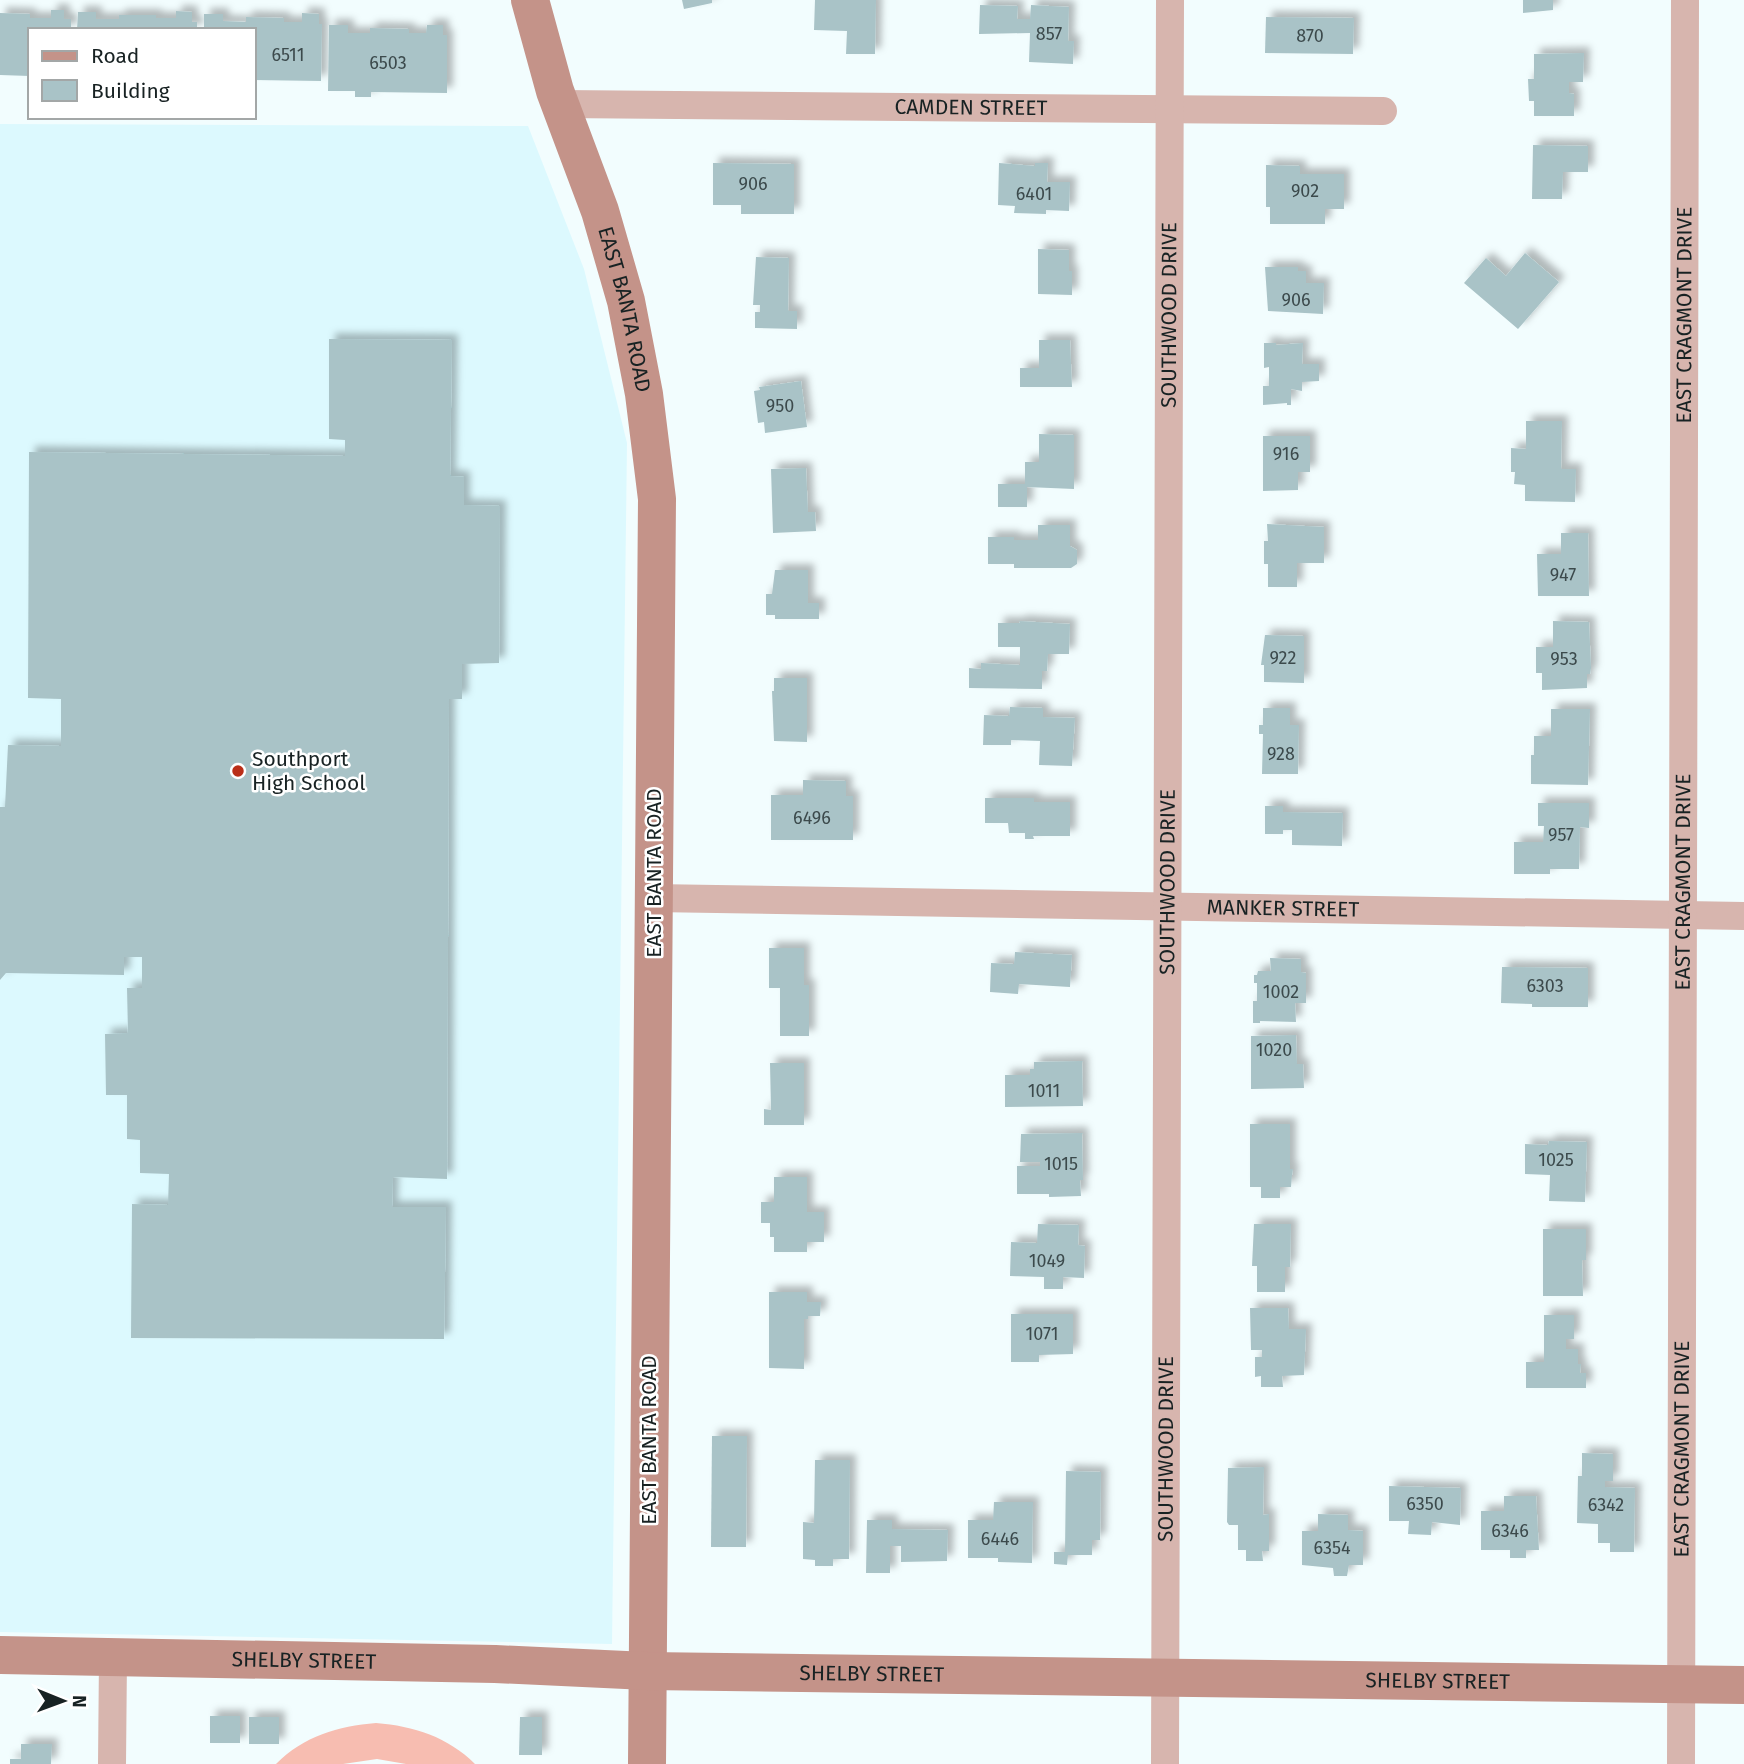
<svg xmlns="http://www.w3.org/2000/svg" width="1744" height="1764" font-family="'Fira Sans',sans-serif">
<style>
.built{fill:#dcf9fe}
.green{fill:#f7bdb1}
.building{fill:#a9c3c7;filter:url(#shadow)}
.lines{fill:none;stroke-linecap:round;stroke-linejoin:round}
.street{stroke:#d7b5ae;stroke-width:28}
.secondary{stroke:#c49389;stroke-width:38}
.poi-dot{fill:#ba2e18;stroke:#fff;stroke-width:2.5}
.labels{text-anchor:middle;dominant-baseline:central;stroke-width:5;stroke-linejoin:round;paint-order:stroke}
.number-label{font-size:18px;fill:#3c4a4c}
.street-label{font-size:21px;fill:#182223;stroke:#fff}
.poi-label{font-size:21px;fill:#182223;stroke:#fff;text-anchor:start}
</style>
<defs>
<filter id="shadow"><feDropShadow dx="6" dy="-6" stdDeviation="3.5" flood-color="#0004"/></filter>
</defs>
<rect width="100%" height="100%" fill="#f2fdfe"/>
<polygon class="built" points="0,124 528,126 584,269 627,443 612,1644 0,1632"/>
<path class="green" d="M376 1723C414 1726 448 1737 475 1764H406L377 1759 343 1764H276C304 1736 338 1726 376 1723Z"/>
<g class="building">
<polygon points="682,0 712,0 712,3 684,9"/>
<polygon points="815,0 876,0 875,54 846,54 847,31 814,30"/>
<polygon points="1523,0 1553,0 1553,10 1523,13"/>
<polygon points="980,5 1018,6 1017,19 1030,19 1031,5 1069,7 1068,41 1074,41 1073,64 1029,62 1030,33 979,34"/>
<polygon points="51,10 64,10 64,19 71,19 71,30 30,30 30,76 0,75 0,13 30,14 30,18 51,18"/>
<polygon points="176,11 192,12 192,22 197,22 197,30 77,30 78,12 96,12 96,19 119,19 119,15 156,15 156,18 176,18"/>
<polygon points="302,13 319,14 319,24 322,24 321,81 254,80 254,30 204,30 204,14 223,14 223,21 246,22 246,17 284,18 284,22 302,22"/>
<polygon points="1266,17 1354,18 1353,54 1265,53"/>
<polygon points="329,25 348,25 348,33 370,33 370,28 409,29 409,33 426,33 427,25 443,25 443,35 447,35 447,93 371,92 371,97 355,97 355,91 328,91"/>
<polygon points="1584,53 1583,82 1569,82 1569,93 1574,94 1574,116 1534,116 1534,101 1529,101 1528,79 1534,79 1534,54"/>
<polygon points="1533,145 1588,146 1588,172 1563,172 1562,199 1532,199"/>
<polygon points="713,163 794,164 794,214 741,214 741,205 713,205"/>
<polygon points="999,163 1035,166 1035,163 1048,163 1047,182 1070,182 1069,211 1046,210 1046,214 1014,213 1015,206 998,205"/>
<polygon points="1266,165 1300,166 1300,174 1344,174 1344,209 1325,209 1325,224 1270,224 1270,207 1266,207"/>
<polygon points="1038,249 1069,250 1069,271 1072,271 1072,295 1038,294"/>
<polygon points="1525,253 1559,282 1518,329 1464,283 1486,258 1506,276"/>
<polygon points="756,257 789,258 788,311 797,311 797,329 755,328 755,312 760,312 760,305 753,305"/>
<polygon points="1265,267 1298,267 1298,271 1306,271 1306,283 1324,283 1323,314 1268,311"/>
<polygon points="329,339 452,340 450,476 464,477 464,505 500,506 499,663 462,664 462,699 449,699 447,1179 393,1177 392,1207 446,1207 444,1339 131,1338 132,1204 168,1205 169,1174 140,1173 140,1140 127,1139 127,1095 106,1095 105,1034 128,1033 127,988 142,988 142,957 124,957 124,975 6,973 0,980 0,807 5,807 8,745 61,746 61,699 28,698 29,452 345,456 345,440 329,439"/>
<polygon points="1039,340 1070,340 1072,387 1020,387 1020,368 1039,368"/>
<polygon points="1264,343 1276,343 1276,345 1303,343 1302,364 1319,364 1319,381 1302,382 1302,391 1291,389 1291,405 1287,405 1287,403 1263,405 1263,386 1269,386 1269,367 1264,368"/>
<polygon points="801,381 807,427 765,433 764,422 758,423 754,391 760,390 759,387"/>
<polygon points="1526,421 1562,421 1561,469 1576,469 1575,502 1525,501 1525,485 1514,484 1515,472 1511,472 1511,448 1526,449"/>
<polygon points="1039,434 1074,435 1074,489 1027,487 1027,507 998,507 998,484 1025,484 1025,462 1039,462"/>
<polygon points="1263,436 1310,436 1310,472 1298,472 1298,490 1263,491"/>
<polygon points="806,468 808,512 815,512 816,531 773,533 771,469"/>
<polygon points="1267,524 1324,527 1324,563 1297,563 1297,587 1268,587 1268,564 1264,564 1264,541 1268,541"/>
<polygon points="1038,525 1070,525 1070,546 1077,550 1077,564 1071,568 1014,568 1014,564 988,564 988,537 1014,537 1014,540 1038,540"/>
<polygon points="1561,533 1588,533 1589,596 1538,596 1537,554 1561,554"/>
<polygon points="775,570 808,570 808,603 819,603 819,619 775,619 775,615 766,615 766,594 772,594"/>
<polygon points="1019,621 1070,624 1069,654 1048,654 1047,671 1042,671 1042,689 969,688 969,668 981,669 981,663 1020,665 1020,647 998,647 998,623 1020,623"/>
<polygon points="1553,621 1589,622 1591,668 1590,674 1587,674 1587,688 1542,690 1542,673 1536,673 1536,647 1553,647"/>
<polygon points="1265,635 1304,636 1304,683 1264,682 1264,665 1261,665"/>
<polygon points="774,678 807,678 807,742 774,741 772,691 774,691"/>
<polygon points="1010,707 1043,708 1043,717 1075,718 1072,766 1039,765 1040,741 1011,740 1011,745 983,745 984,715 1009,716"/>
<polygon points="1263,708 1290,708 1290,725 1299,725 1298,774 1262,774 1263,734 1259,734 1259,725 1263,725"/>
<polygon points="1551,709 1590,709 1588,785 1531,784 1531,755 1534,755 1534,736 1551,736"/>
<polygon points="803,780 846,781 846,796 853,796 853,840 771,840 771,795 803,795"/>
<polygon points="985,798 1034,798 1034,802 1070,802 1070,836 1033,836 1034,839 1025,839 1025,833 1009,833 1008,823 985,823"/>
<polygon points="1538,803 1589,803 1589,828 1580,827 1579,869 1550,869 1550,874 1514,874 1514,842 1543,842 1544,826 1538,826"/>
<polygon points="1265,806 1283,806 1283,812 1343,813 1342,846 1292,845 1292,830 1283,830 1283,834 1265,834"/>
<polygon points="769,948 804,948 804,985 809,985 809,1036 780,1036 780,988 769,988"/>
<polygon points="1015,952 1072,955 1070,987 1019,984 1018,994 990,992 991,963 1014,964"/>
<polygon points="1270,958 1301,959 1301,972 1306,973 1306,1003 1295,1003 1296,1022 1260,1021 1260,1023 1253,1023 1253,1001 1257,1001 1257,983 1254,983 1254,975 1257,975 1258,971 1271,971"/>
<polygon points="1502,967 1588,968 1588,1007 1532,1007 1532,1004 1501,1003"/>
<polygon points="1296,1035 1297,1064 1303,1064 1304,1088 1251,1089 1251,1036"/>
<polygon points="1082,1061 1083,1106 1005,1107 1005,1075 1030,1075 1030,1069 1034,1069 1034,1062"/>
<polygon points="770,1063 804,1063 804,1125 764,1125 764,1109 771,1110"/>
<polygon points="1250,1124 1290,1124 1290,1169 1293,1169 1292,1175 1291,1187 1280,1187 1280,1198 1261,1198 1261,1187 1250,1187"/>
<polygon points="1082,1133 1083,1180 1080,1180 1081,1196 1049,1197 1049,1194 1017,1194 1017,1166 1040,1166 1040,1162 1020,1162 1021,1134"/>
<polygon points="1549,1141 1587,1142 1585,1202 1549,1201 1550,1175 1525,1174 1525,1144 1548,1145"/>
<polygon points="774,1177 807,1177 807,1212 824,1212 824,1242 807,1242 807,1252 774,1252 774,1237 770,1237 770,1223 761,1223 761,1202 774,1202"/>
<polygon points="1038,1224 1079,1225 1078,1245 1085,1246 1084,1278 1063,1277 1063,1289 1044,1289 1044,1277 1010,1276 1011,1242 1037,1243"/>
<polygon points="1254,1224 1291,1224 1290,1267 1285,1267 1285,1292 1257,1292 1257,1266 1252,1266"/>
<polygon points="1543,1229 1586,1229 1586,1260 1582,1260 1583,1296 1543,1296"/>
<polygon points="769,1292 807,1292 807,1302 821,1302 820,1316 808,1316 808,1319 804,1319 804,1369 769,1368"/>
<polygon points="1250,1308 1288,1308 1289,1329 1306,1329 1304,1375 1282,1376 1283,1387 1261,1387 1261,1376 1255,1377 1255,1357 1262,1357 1262,1350 1251,1350"/>
<polygon points="1011,1314 1073,1314 1073,1354 1039,1355 1039,1362 1011,1362"/>
<polygon points="1544,1315 1574,1315 1574,1339 1566,1339 1566,1349 1578,1349 1578,1364 1581,1364 1580,1373 1586,1373 1586,1388 1526,1388 1526,1362 1544,1362"/>
<polygon points="712,1436 747,1436 746,1547 711,1547"/>
<polygon points="1582,1453 1613,1454 1613,1481 1605,1481 1605,1487 1635,1488 1634,1552 1610,1552 1610,1543 1598,1543 1598,1524 1577,1523 1578,1476 1582,1476"/>
<polygon points="815,1460 850,1460 849,1559 833,1559 833,1566 815,1566 815,1560 803,1559 803,1522 814,1523"/>
<polygon points="1264,1467 1263,1515 1269,1514 1269,1551 1262,1551 1263,1561 1246,1561 1246,1550 1238,1550 1238,1525 1229,1525 1227,1522 1228,1468"/>
<polygon points="1066,1471 1101,1472 1100,1540 1092,1540 1092,1555 1068,1555 1067,1565 1054,1564 1054,1552 1065,1552"/>
<polygon points="1389,1486 1461,1488 1460,1525 1432,1522 1431,1535 1408,1534 1409,1521 1389,1521"/>
<polygon points="1504,1496 1536,1496 1539,1550 1526,1550 1526,1558 1510,1558 1510,1550 1481,1550 1481,1511 1504,1511"/>
<polygon points="994,1502 1033,1502 1032,1563 998,1562 998,1558 968,1558 968,1520 993,1520"/>
<polygon points="1318,1514 1348,1515 1348,1530 1363,1531 1363,1565 1349,1565 1347,1576 1334,1576 1333,1568 1302,1565 1302,1531 1318,1531"/>
<polygon points="867,1520 892,1520 892,1529 948,1530 947,1561 901,1562 901,1546 890,1546 890,1573 866,1573"/>
<rect x="210" y="1716" width="30" height="27"/>
<rect x="249" y="1717" width="30" height="27"/>
<polygon points="520,1717 542,1717 542,1755 519,1755"/>
<polygon points="21,1744 52,1744 51,1764 10,1764 10,1759 21,1759"/>
</g>
<g class="lines">
<g class="street">
<path id="s1" d="M560 104 1383 111"/>
<path id="s2" d="M653 898 1744 916"/>
<polyline points="112,1764 113,1657"/>
<path id="s3" d="M1165 1764 1170 0"/>
<path id="s4" d="M1681 1764 1685 0"/>
</g>
<g class="secondary">
<path id="s5" d="M530 0 555 91 600 211 626 301 644 394 657 499 647 1764"/>
<path id="s6" d="M0 1655 495 1664 647 1671 1744 1685"/>
</g>
</g>
<circle class="poi-dot" cx="238" cy="771" r="7"/>
<g class="labels">
<g class="number-label">
<text x="1049" y="34">857</text>
<text x="1310" y="36">870</text>
<text x="288" y="55">6511</text>
<text x="388" y="63">6503</text>
<text x="753" y="184">906</text>
<text x="1305" y="191">902</text>
<text x="1034" y="194">6401</text>
<text x="1296" y="300">906</text>
<text x="780" y="406">950</text>
<text x="1286" y="454">916</text>
<text x="1563" y="575">947</text>
<text x="1283" y="658">922</text>
<text x="1564" y="659">953</text>
<text x="1281" y="754">928</text>
<text x="812" y="818">6496</text>
<text x="1561" y="835">957</text>
<text x="1545" y="986">6303</text>
<text x="1281" y="992">1002</text>
<text x="1274" y="1050">1020</text>
<text x="1044" y="1091">1011</text>
<text x="1556" y="1160">1025</text>
<text x="1061" y="1164">1015</text>
<text x="1047" y="1261">1049</text>
<text x="1042" y="1334">1071</text>
<text x="1425" y="1504">6350</text>
<text x="1606" y="1505">6342</text>
<text x="1510" y="1531">6346</text>
<text x="1000" y="1539">6446</text>
<text x="1332" y="1548">6354</text>
</g>
<g class="street-label">
<text stroke="none"><textPath href="#s1" startOffset="411">CAMDEN STREET</textPath></text>
<text stroke="none"><textPath href="#s5" startOffset="324">EAST BANTA ROAD</textPath></text>
<text stroke="none"><textPath href="#s3" startOffset="1449">SOUTHWOOD DRIVE</textPath></text>
<text stroke="none"><textPath href="#s4" startOffset="1449">EAST CRAGMONT DRIVE</textPath></text>
<text transform="translate(654 873) rotate(-90)">EAST BANTA ROAD</text>
<text stroke="none"><textPath href="#s3" startOffset="882">SOUTHWOOD DRIVE</textPath></text>
<text stroke="none"><textPath href="#s4" startOffset="882">EAST CRAGMONT DRIVE</textPath></text>
<text stroke="none"><textPath href="#s2" startOffset="630">MANKER STREET</textPath></text>
<text transform="translate(649 1440) rotate(-90)">EAST BANTA ROAD</text>
<text stroke="none"><textPath href="#s3" startOffset="315">SOUTHWOOD DRIVE</textPath></text>
<text stroke="none"><textPath href="#s4" startOffset="315">EAST CRAGMONT DRIVE</textPath></text>
<text stroke="none"><textPath href="#s6" startOffset="304">SHELBY STREET</textPath></text>
<text stroke="none"><textPath href="#s6" startOffset="872">SHELBY STREET</textPath></text>
<text stroke="none"><textPath href="#s6" startOffset="1438">SHELBY STREET</textPath></text>
</g>
<g class="poi-label">
<text x="252" y="759">Southport<tspan x="252" dy="24">High School</tspan></text>
</g>
</g>
<rect x="28" y="28" width="228" height="91" fill="#ffffff" stroke="#a3a7a7" stroke-width="2"/>
<rect x="42" y="51" width="35" height="10" fill="#c49389" stroke="#a3a7a7" stroke-width="2"/>
<text x="91" y="63" font-size="21" fill="#182223">Road</text>
<rect x="42" y="80" width="35" height="21" fill="#a9c3c7" stroke="#a3a7a7" stroke-width="2"/>
<text x="91" y="98" font-size="21" fill="#182223">Building</text>
<g transform="translate(63 1701) rotate(91)" stroke="#ffffff" stroke-width="5" paint-order="stroke">
<path d="M0-5L12 26L0 18L-12 26Z" fill="#182223"/>
<text y="-10" font-size="19" font-weight="bold" text-anchor="middle" fill="#182223">N</text>
</g>
</svg>
